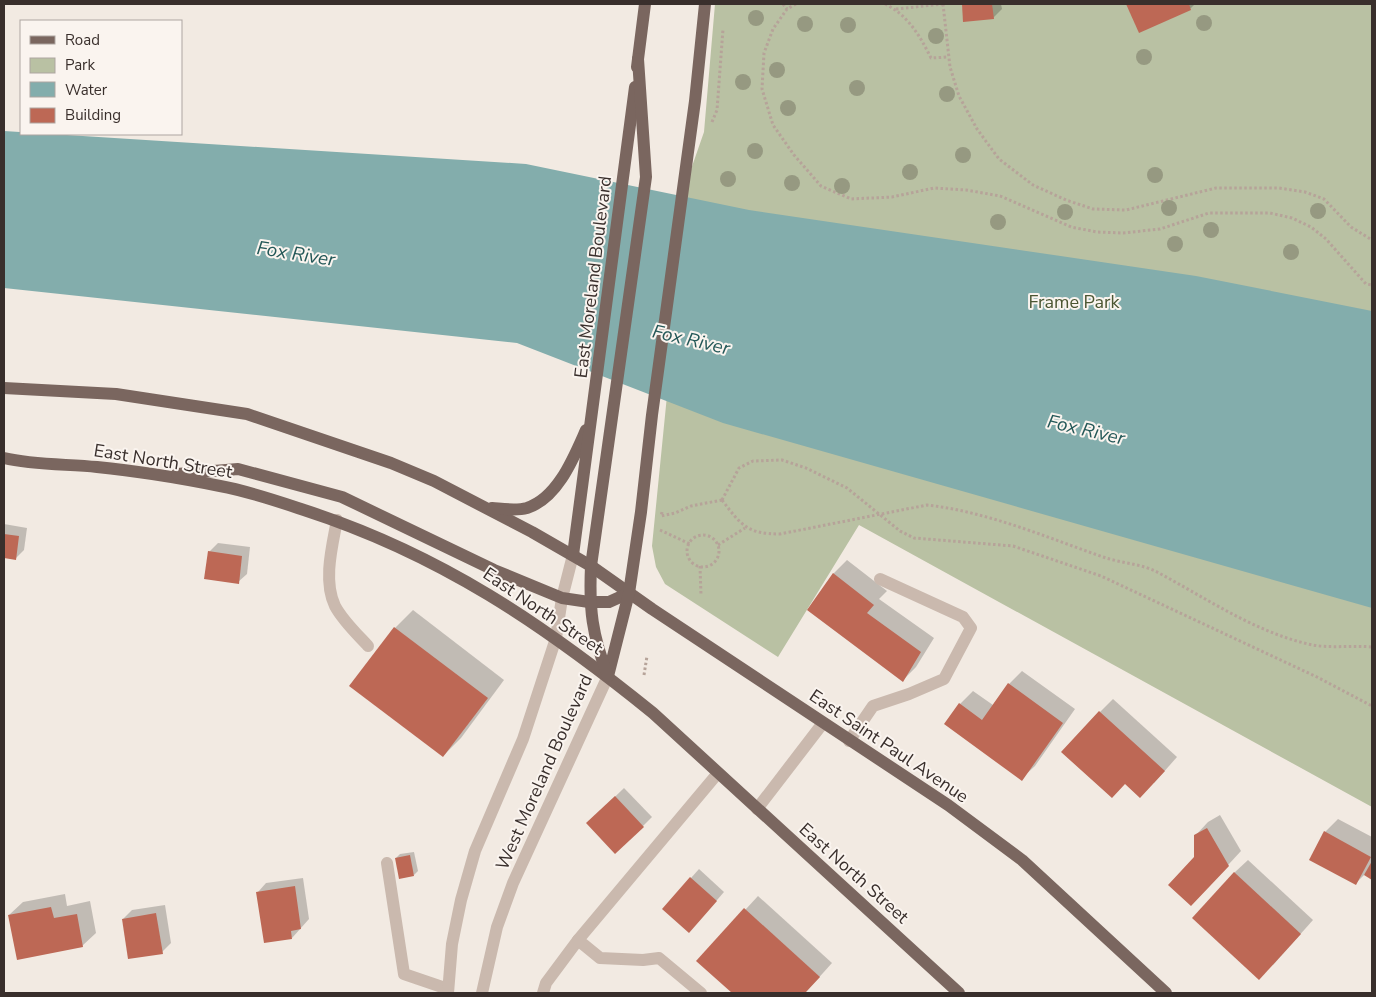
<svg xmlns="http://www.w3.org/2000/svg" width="1376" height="997" font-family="'Nunito Sans',sans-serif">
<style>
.green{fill:#b9c1a3}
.water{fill:#83adac}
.shadow{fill:#0003}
.building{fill:#bd6855}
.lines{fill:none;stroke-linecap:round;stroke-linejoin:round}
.path{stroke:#b6a399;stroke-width:3;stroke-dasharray:2.5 2.5;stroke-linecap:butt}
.minor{stroke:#cab9ae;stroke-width:12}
.major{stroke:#7a665f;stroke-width:12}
.tree{fill:#969981}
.labels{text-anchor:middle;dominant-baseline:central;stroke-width:4;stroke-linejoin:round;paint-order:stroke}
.street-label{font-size:18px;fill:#392f2c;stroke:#faf4ef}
.park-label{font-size:18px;fill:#4b5632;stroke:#faf4ef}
.water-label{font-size:19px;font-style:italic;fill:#245858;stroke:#faf4ef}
</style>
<rect width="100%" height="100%" fill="#f2eae2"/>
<polygon class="green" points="715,4 1372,4 1372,807 859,525 778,657 665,584 656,567 652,546 689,175 704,132"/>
<polygon class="water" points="4,131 526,164 749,210 1196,276 1372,311 1372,608 723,423 517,343 4,288"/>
<g class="shadow">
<polygon points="963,4 1001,4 1002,9 993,18 965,21"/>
<polygon points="1128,4 1195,4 1191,8 1140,31"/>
<polygon points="4,524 27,528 24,550 15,559 4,557"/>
<polygon points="218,543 250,547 247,574 238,582 209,552"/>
<polygon points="847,560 887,591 879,599 934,638 916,667 903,680 809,610 834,573"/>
<polygon points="413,610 504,680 461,738 443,756 351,686 395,628"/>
<polygon points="1022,671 1075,709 1035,766 1021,779 960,704 973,691 993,705 1009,684"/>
<polygon points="1113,699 1177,757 1154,783 1126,783 1100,712"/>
<polygon points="624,788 652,817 643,826 588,823"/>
<polygon points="1220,815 1241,851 1204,891 1196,857 1195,836 1208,822"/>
<polygon points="1338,819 1372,837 1372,878 1365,874 1355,884 1325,832"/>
<polygon points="414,852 418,871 414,875 396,858 400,854"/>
<polygon points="1248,860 1313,920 1273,965 1234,873"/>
<polygon points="699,869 724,892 698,922 691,878"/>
<polygon points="303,878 309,919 292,938 258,892 266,883"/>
<polygon points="65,894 67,906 90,901 96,933 82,946 9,915 23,902"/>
<polygon points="758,896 832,963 805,993 734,993 698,961"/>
<polygon points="165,905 171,943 162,952 123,919 132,910"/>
</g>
<g class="building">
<polygon points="962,4 992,4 994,19 963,22"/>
<polygon points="1126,4 1189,4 1191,10 1139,33"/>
<polygon points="4,534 19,536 16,560 4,558"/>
<polygon points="208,551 242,556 239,584 204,579"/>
<polygon points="833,573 874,605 867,613 921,652 903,682 807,610"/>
<polygon points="394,627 488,698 443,757 349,686"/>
<polygon points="1008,683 1063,723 1022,781 944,724 959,703 982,720"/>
<polygon points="1099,711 1165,771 1140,798 1125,784 1112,798 1061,752"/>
<polygon points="615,796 644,827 615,854 586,823"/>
<polygon points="1207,828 1229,866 1191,906 1168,885 1194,857 1194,835"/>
<polygon points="1324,831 1371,857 1356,885 1309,860"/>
<polygon points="410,855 414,876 399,879 395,858"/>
<polygon points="1372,861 1372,880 1364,875"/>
<polygon points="1234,872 1301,934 1259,980 1192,918"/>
<polygon points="690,877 717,901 689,933 662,909"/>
<polygon points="295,886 301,929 291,931 292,939 264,943 256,892"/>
<polygon points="51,907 54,918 77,914 83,947 17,960 8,915"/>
<polygon points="744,908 820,977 805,993 732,993 696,961"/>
<polygon points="156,913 163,954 128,959 122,919"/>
</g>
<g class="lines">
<g class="path">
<polyline points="783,4 787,9"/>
<polyline points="796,4 787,9 773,29 764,53 762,89 773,125 794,155 821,186 851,199 892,197 934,188 966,190 1000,196 1071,227 1097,232 1123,233 1160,229 1209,213 1270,213 1292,218 1311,227 1326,239 1366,284 1372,285"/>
<path d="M885 4C908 15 920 36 931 58L948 57"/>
<polyline points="943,4 950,67 959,96 977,129 999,159 1033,185 1066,200 1093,209 1126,210 1216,188 1279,188 1305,192 1324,199 1351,227 1372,240"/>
<polyline points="896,9 943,4"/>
<polyline points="712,122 717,110 723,29"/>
<polyline points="722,500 739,468 753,461 782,460 806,468 847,488 900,531 914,538 1013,546 1101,576 1317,677 1372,706"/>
<path d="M722 500C741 525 747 534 780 534L927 505C989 512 1048 538 1106 558 1122 563 1142 564 1157 572 1206 598 1253 631 1308 644 1328 649 1351 645 1372 647"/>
<polyline points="662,512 661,516 675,513 691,506 722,500"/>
<polyline points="660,530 690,544"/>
<circle cx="703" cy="551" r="16"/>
<polyline points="718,545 745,528"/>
<polyline points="700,566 701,595"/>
<polyline points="644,675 647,656"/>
</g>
<g class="minor">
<path d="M337 520C332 547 323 581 335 606 343 621 357 634 368 646"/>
<polyline points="849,741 873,706 909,694 944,679 971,628 963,617 880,579"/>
<polyline points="757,809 823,723"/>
<polyline points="387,863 404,974 448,989"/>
<polyline points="448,993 452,944 461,900 475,851 523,739 556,638 562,598 573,555"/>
<polyline points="482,993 497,927 513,883 608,676"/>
<polyline points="543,993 546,983 578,940"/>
<polyline points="701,993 659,958 643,960 600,958 578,940 718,773"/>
</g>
<g class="major">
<polyline points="637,67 645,4"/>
<polyline points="4,388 116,394 247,414 391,463 434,481 532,532 591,566 652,609 948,805 1022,860 1166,993"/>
<path d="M4 458C33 465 67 464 97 467 138 471 180 478 220 486 248 491 277 501 304 510 440 554 543 624 653 713L959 993"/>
<polyline points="177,474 238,469 342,497 494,570 562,598 589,602 609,602 629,593"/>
<path d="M492 508C504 509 516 511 527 508 558 498 574 457 586 430"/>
<polyline points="573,555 635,87"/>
<polyline points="608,676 629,593 641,512 652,415 695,101 705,4"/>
<path d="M608 676C592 635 589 609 591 566L646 177 638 59"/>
</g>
</g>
<g class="tree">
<circle cx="756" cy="18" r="8"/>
<circle cx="1204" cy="23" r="8"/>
<circle cx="805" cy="24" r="8"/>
<circle cx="848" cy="25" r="8"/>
<circle cx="936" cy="36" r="8"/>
<circle cx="1144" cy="57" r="8"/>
<circle cx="777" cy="70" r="8"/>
<circle cx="743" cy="82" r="8"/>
<circle cx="857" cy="88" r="8"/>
<circle cx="947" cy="94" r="8"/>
<circle cx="788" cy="108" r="8"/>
<circle cx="755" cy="151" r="8"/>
<circle cx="963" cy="155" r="8"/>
<circle cx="910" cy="172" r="8"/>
<circle cx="1155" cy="175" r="8"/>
<circle cx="728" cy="179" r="8"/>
<circle cx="792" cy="183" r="8"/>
<circle cx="842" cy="186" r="8"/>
<circle cx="1169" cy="208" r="8"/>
<circle cx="1318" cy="211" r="8"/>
<circle cx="1065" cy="212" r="8"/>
<circle cx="998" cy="222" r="8"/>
<circle cx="1211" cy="230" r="8"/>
<circle cx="1175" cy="244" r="8"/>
<circle cx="1291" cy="252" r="8"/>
</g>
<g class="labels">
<g class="street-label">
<text transform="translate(593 277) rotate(-83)">East Moreland Boulevard</text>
<text transform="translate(163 461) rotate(9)">East North Street</text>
<text transform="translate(543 611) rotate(34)">East North Street</text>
<text transform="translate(889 746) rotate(34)">East Saint Paul Avenue</text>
<text transform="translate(544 772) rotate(-66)">West Moreland Boulevard</text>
<text transform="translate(854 873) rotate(42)">East North Street</text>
</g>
<g class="park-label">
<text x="1074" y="302">Frame Park</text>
</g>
<g class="water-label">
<text transform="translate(296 254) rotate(9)">Fox River</text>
<text transform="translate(691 340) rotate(13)">Fox River</text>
<text transform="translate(1086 430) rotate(13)">Fox River</text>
</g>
</g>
<rect width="1376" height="997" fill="none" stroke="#392f2c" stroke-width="10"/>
<rect x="20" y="20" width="162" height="115" fill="#faf4ef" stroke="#ada5a1"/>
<rect x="30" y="36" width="25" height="8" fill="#7a665f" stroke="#ada5a1"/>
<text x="65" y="45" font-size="15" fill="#392f2c">Road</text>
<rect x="30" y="58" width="25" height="15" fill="#b9c1a3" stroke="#ada5a1"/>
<text x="65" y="70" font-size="15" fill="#392f2c">Park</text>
<rect x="30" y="82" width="25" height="15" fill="#83adac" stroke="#ada5a1"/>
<text x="65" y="95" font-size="15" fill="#392f2c">Water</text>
<rect x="30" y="108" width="25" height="15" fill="#bd6855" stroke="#ada5a1"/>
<text x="65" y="120" font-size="15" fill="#392f2c">Building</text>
</svg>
